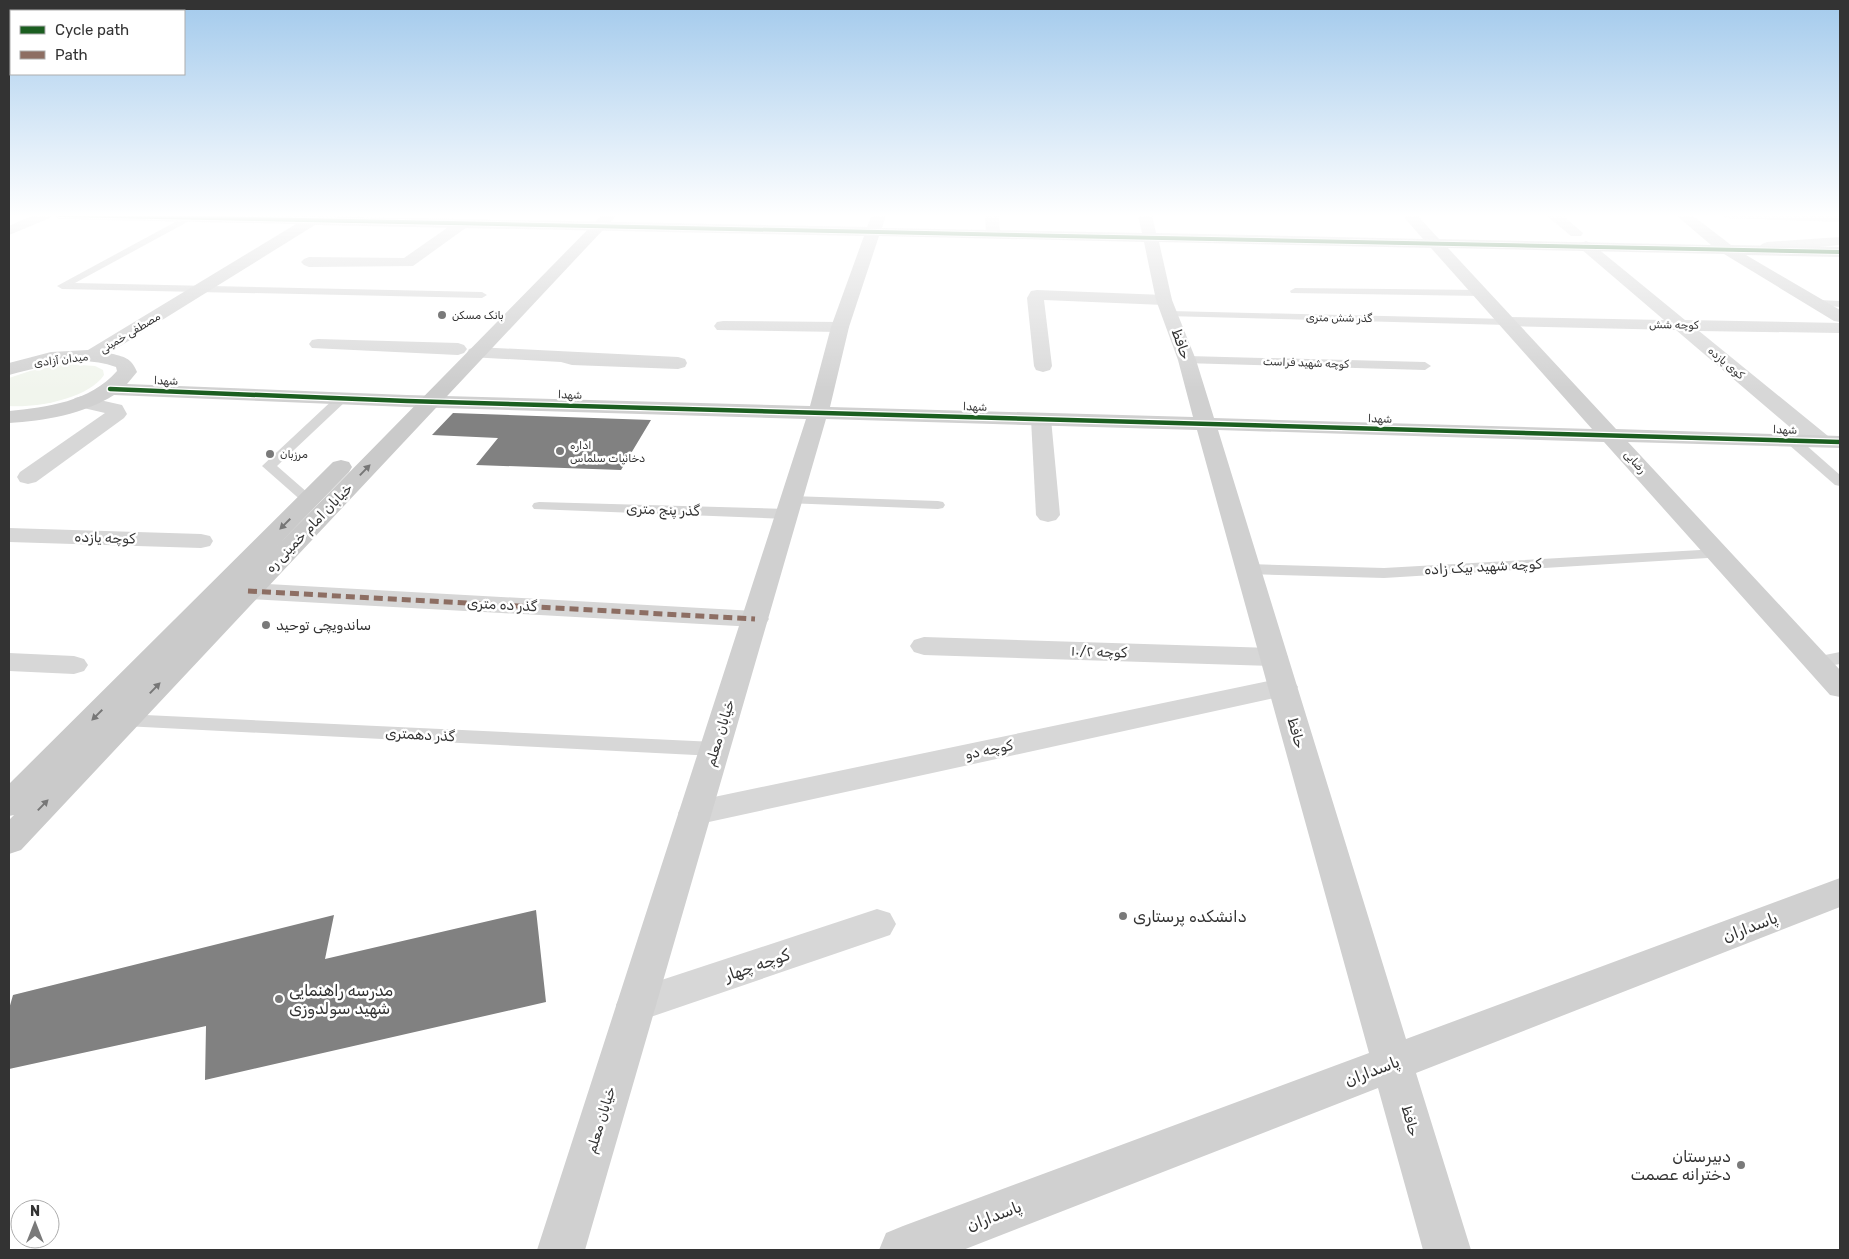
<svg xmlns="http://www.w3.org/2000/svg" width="1849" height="1259" font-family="Rubik,'Noto Naskh Arabic',sans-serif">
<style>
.green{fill:#f1f5ed}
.building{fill:#818181}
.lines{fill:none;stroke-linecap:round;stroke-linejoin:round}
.lane{fill:#d7d7d7;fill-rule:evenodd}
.street{fill:#d7d7d7;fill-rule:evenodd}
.secondary{fill:#d0d0d0;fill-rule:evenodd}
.primary{fill:#cacaca;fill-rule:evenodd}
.quiet{stroke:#8d6e63;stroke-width:5;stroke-dasharray:9 5;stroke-linecap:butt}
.cycleway-far1-casing{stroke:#fff;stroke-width:5.5}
.cycleway-casing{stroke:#fff;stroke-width:7}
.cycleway-far1{stroke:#1b5e20;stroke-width:4}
.cycleway{stroke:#1b5e20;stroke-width:4.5}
.oneway{fill:#777}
.poi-dot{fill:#7a7a7a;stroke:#fff;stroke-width:2}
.labels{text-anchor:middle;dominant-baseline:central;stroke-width:5;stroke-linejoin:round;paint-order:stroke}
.far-poi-label{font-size:11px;fill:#333;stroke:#fff;text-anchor:start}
.far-street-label{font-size:11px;fill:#333;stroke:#fff}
.street-label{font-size:14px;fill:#333;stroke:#fff}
.poi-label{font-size:14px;fill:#333;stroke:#fff;text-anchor:start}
.near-poi-label{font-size:16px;fill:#333;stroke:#fff;text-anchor:start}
.near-street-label{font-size:16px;fill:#333;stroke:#fff}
</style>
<rect width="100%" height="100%" fill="#fff"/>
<path class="green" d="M67 364 95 366 103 370 104 375C88 399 36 408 9 406V378L30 371Z"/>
<g class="building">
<polygon points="453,413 651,420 621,470 476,465 498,438 432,435"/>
<polygon points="536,910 546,1002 205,1080 206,1026 9,1069 9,1009 13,995 334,915 325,959"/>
</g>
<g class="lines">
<g class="lane">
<polygon points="188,215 192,218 191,220 75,283 482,292 487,295 482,298 62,289 57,286"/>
<polygon points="1721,215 1840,216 1840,222 1725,218"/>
<polygon points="1295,288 1481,290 1486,293 1481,296 1291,293 1290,291"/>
<polygon points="1820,300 1840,301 1840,307 1816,305 1815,303 1816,301"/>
<polygon points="1170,311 1508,319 1514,322 1508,325 1166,316 1165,314"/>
<polygon points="1187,356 1425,362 1431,366 1425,370 1183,363 1181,360"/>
<polygon points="342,394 348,398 346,401 277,466 316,500 314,503 304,503 262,466 338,395"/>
<polygon points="1793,437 1798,438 1840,475 1840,486 1835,485 1788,444 1786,441 1788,438"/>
<polygon points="791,496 938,501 943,502 945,505 943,508 938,509 786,503 784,500 786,497"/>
<polygon points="539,502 787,509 792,511 795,514 792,517 787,519 534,509 532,506 534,503"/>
<polygon points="1718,549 1724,551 1726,554 1724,557 1384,578 1248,574 1242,572 1240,569 1242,566 1248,564 1384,568"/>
<polygon points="1840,652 1840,664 1816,668 1810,666 1807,662 1810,658"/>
<polygon points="124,714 715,742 722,744 725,749 722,754 715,756 124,726 117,725 114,720 117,715"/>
</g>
<g class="street">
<polygon points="985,215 999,215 1000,234 998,237 988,237 986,234"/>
<polygon points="1546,215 1562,215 1583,233 1581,236 1571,236"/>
<polygon points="462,220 467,221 469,224 467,227 413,266 309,267 304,265 301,262 304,259 309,257 404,258 457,221"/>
<polygon points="1840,237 1840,245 1767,252 1762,250 1759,247 1762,244 1767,242"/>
<polygon points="1586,241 1591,243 1685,320 1840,323 1840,333 1699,331 1828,436 1831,441 1828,446 1820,447 1812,446 1676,330 1502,326 1499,322 1502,318 1508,317 1664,320 1581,249 1578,246 1581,243"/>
<polygon points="1037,290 1164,295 1170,296 1172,300 1170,304 1164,305 1044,300 1052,366 1050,370 1043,372 1036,370 1034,366 1027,298 1031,291"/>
<polygon points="723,321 840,322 846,323 849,327 846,331 840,332 717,330 714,326 717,322"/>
<polygon points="318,339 458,343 464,345 467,349 464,353 458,355 312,348 309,344 312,340"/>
<polygon points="476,347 678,357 685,359 687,363 685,367 678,369 572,365 561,362 469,357 467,353 469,349"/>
<polygon points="82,396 122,405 127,414 124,418 36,482 28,484 20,482 17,477 20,472 105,413 75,406 72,402 75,398"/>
<polygon points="1041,413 1048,415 1051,419 1060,515 1056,520 1048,522 1040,520 1036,515 1031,419 1034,415"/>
<polygon points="9,528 201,534 210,536 213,541 210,546 201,548 9,542"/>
<polygon points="248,583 755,611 765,613 769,619 765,625 755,627 248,599 239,597 235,591 239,585"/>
<polygon points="924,637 1274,648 1284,651 1288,657 1284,663 1274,666 924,655 914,652 910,646 914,640"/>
<polygon points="9,653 74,656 84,659 88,665 84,671 74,674 9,671"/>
<polygon points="1283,678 1293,680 1298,687 1293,694 695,825 683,822 678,813 683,804 695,801"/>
<polygon points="877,909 890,913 896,924 890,935 636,1022 622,1017 616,1005 622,993"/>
</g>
<g class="secondary">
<polygon points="33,215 52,215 50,218 9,235 9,226"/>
<path d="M52 215 313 216 867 227 872 215H886L882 228 1142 233 1138 215H1152L1156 233 1423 239 1402 215H1417L1439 239 1711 245 1676 215H1692L1731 245 1840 247V257L1746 255 1840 310V322L1834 321 1724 254 1448 248 1616 429 1840 436V448L1628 442 1840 670V697L1830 695 1604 442 1218 430 1406 1039 1840 878V907L1416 1073 1471 1250H1423L1378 1088 963 1250H879L886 1233 903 1226 1369 1053 1197 430 826 419 585 1250H537L806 419 407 407 114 395C84 414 44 421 9 423V411C47 407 90 402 117 371L116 367C79 354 45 366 9 375V363L51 352 88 350 296 224 59 219ZM315 225 864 236 831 327 810 406 407 395 127 384 137 372C131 357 124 357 109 353ZM879 236 1144 242 1156 300 1178 360 1193 417 830 407 849 327ZM1159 242 1431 248 1592 429 1214 418 1196 360 1172 300Z"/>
</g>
<polygon class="primary" points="602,215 617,215 21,850 9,854 9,820 14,815 9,816 9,784 333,462 341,460 349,462 352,467 349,472 277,546"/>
<polyline class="quiet" points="248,591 755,619"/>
<defs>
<polyline id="cycleway-far1" points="59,215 1840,252"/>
<polyline id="cycleway" points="110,389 407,401 1840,442"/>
</defs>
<use href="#cycleway-far1" class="cycleway-far1-casing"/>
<use href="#cycleway" class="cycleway-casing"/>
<use href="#cycleway-far1" class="cycleway-far1"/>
<use href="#cycleway" class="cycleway"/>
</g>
<defs><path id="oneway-solid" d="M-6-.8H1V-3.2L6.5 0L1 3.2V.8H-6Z" transform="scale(1.25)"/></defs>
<g class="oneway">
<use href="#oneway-solid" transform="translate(365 470) rotate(-46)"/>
<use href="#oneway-solid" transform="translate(285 524) rotate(135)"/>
<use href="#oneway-solid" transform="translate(155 688) rotate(-46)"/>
<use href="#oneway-solid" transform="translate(97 715) rotate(135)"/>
<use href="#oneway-solid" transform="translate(43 805) rotate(-46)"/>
</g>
<linearGradient id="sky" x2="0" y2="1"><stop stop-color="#a3caec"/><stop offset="0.55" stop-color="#fff"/><stop offset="1" stop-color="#fff" stop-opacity="0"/></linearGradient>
<rect width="1849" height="392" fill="url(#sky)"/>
<g class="poi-dot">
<circle cx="442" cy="315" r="5"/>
<circle cx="560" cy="451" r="5"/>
<circle cx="270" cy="454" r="5"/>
<circle cx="266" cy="625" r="5"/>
<circle cx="1123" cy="916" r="5"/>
<circle cx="279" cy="999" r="5"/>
<circle cx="1741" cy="1165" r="5"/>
</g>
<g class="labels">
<g class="far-poi-label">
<text x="452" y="315">بانک مسکن</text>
<text x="570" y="445">اداره<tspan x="570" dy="13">دخانیات سلماس</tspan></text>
<text x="280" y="454">مرزبان</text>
</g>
<g class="far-street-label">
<text transform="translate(1339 318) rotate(1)">گذر شش متری</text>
<text transform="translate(1674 325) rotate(1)">کوچه شش</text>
<text transform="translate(130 333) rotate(-31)">مصطفی خمینی</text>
<text transform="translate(61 360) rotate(-7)">میدان آزادی</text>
<text transform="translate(1306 363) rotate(2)">کوچه شهید فراست</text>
<text transform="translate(1726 363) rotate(40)">کوی یازده</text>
<text transform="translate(166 381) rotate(2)">شهدا</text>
<text transform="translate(570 395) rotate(2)">شهدا</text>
<text transform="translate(975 407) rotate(2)">شهدا</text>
<text transform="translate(1380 419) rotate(2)">شهدا</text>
<text transform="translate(1785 430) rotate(2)">شهدا</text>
<text transform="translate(1635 462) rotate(48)">رضایی</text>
</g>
<g class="street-label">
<text transform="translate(1181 344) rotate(70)">حافظ</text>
<text transform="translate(663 510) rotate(2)">گذر پنج متری</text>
<text transform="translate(309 528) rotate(-46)">خیابان امام خمینی ره</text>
<text transform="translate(105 538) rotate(2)">کوچه یازده</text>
<text transform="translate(1483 567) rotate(-3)">کوچه شهید بیک زاده</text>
<text transform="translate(502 605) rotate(3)">گذر ده متری</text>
<text transform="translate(1099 652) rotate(2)">کوچه ۱۰/۲</text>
<text transform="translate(720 733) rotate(-73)">خیابان معلم</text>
<text transform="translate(1296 733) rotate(74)">حافظ</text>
<text transform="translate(420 735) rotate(3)">گذر دهمتری</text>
<text transform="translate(989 750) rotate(-12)">کوچه دو</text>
<text transform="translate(601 1120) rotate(-73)">خیابان معلم</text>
<text transform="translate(1410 1121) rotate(74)">حافظ</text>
</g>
<g class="poi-label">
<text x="276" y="625">ساندویچی توحید</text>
</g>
<g class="near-poi-label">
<text x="1133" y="916">دانشکده پرستاری</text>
<text x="289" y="990">مدرسه راهنمایی<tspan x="289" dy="18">شهید سولدوزی</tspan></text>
<text x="1731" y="1156" text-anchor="end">دبیرستان<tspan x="1731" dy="18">دخترانه عصمت</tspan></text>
</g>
<g class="near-street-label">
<text transform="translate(1750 927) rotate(-21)">پاسداران</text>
<text transform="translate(757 965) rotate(-19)">کوچه چهار</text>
<text transform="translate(1372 1071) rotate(-21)">پاسداران</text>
<text transform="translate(994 1216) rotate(-21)">پاسداران</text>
</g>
</g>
<rect width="1849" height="1259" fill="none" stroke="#333333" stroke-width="20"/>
<rect x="10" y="10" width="175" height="65" fill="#ffffff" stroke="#adadad"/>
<rect x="20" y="26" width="25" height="8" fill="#1b5e20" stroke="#adadad"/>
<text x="55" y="35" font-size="15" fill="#333333">Cycle path</text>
<rect x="20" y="51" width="25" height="8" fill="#8d6e63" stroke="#adadad"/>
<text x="55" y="60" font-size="15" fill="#333333">Path</text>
<g transform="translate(35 1224)"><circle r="24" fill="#ffffff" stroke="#adadad"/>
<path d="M0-4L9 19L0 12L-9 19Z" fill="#7a7a7a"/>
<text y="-8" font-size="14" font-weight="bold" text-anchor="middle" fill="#333333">N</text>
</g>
</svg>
